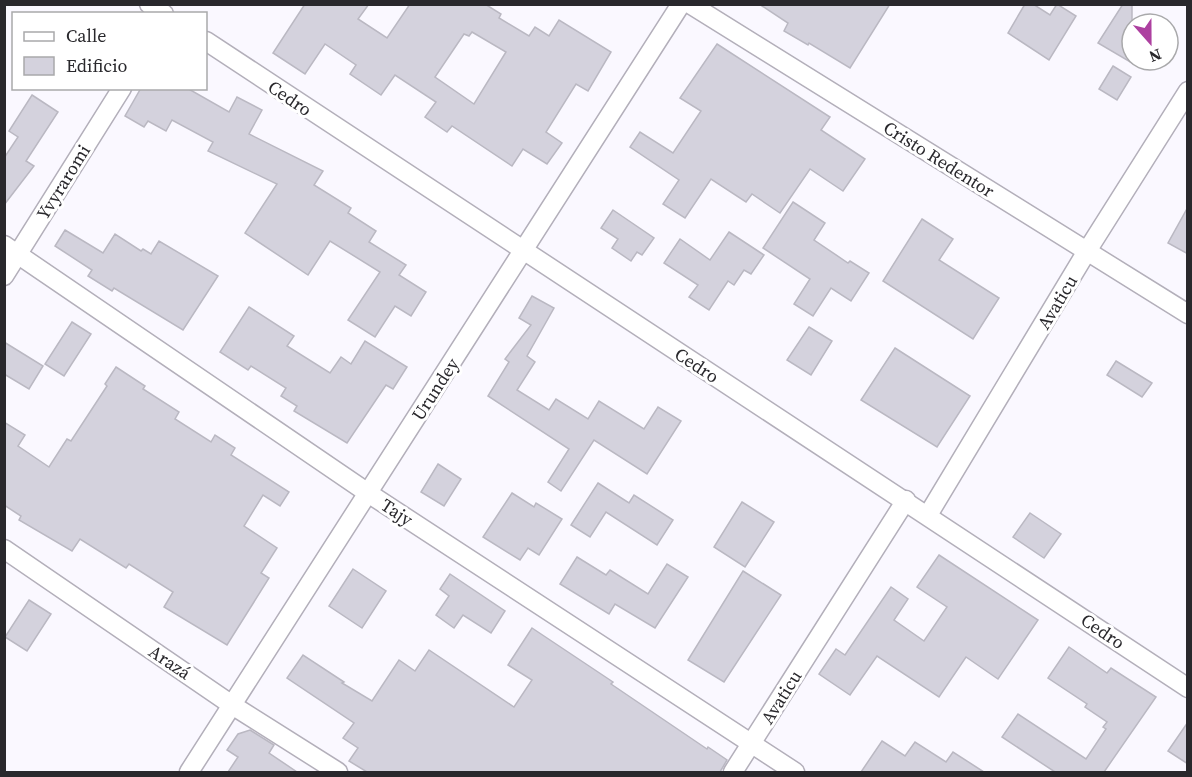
<svg xmlns="http://www.w3.org/2000/svg" width="1192" height="777" font-family="'Source Serif 4',serif">
<style>
.building{fill:#d4d2dd;stroke:#bab8c2;stroke-width:1.5;fill-rule:evenodd}
.lines{fill:none;stroke-linecap:round;stroke-linejoin:round}
.street-casing{stroke:#b3afba;stroke-width:21}
.street{stroke:#fff;stroke-width:18}
.labels{text-anchor:middle;dominant-baseline:central;stroke-width:6;stroke-linejoin:round;paint-order:stroke}
.street-label{font-size:18px;fill:#29282c;stroke:#fff}
</style>
<rect width="100%" height="100%" fill="#faf8ff"/>
<g class="building">
<path d="M305 4H369L358 19 387 38 410 4H485L501 14 499 18 529 36 535 27 549 36 559 20 611 52 588 91 576 84 546 132 562 143 547 164 523 149 512 166 452 126 447 132 425 117 436 102 395 75 381 95 350 74 356 65 325 44 305 74 273 53ZM472 32 506 52 474 104 435 77 464 34 469 36Z"/>
<polygon points="759,4 890,4 850,68 809,43 808,45 784,31 788,23"/>
<polygon points="1025,4 1033,4 1050,15 1057,4 1076,16 1049,60 1008,33"/>
<polygon points="1123,4 1132,4 1132,63 1098,43"/>
<polygon points="717,44 830,117 821,130 865,159 843,191 810,169 780,213 752,194 746,202 711,179 685,218 663,204 679,180 630,147 640,132 673,153 701,111 680,98"/>
<polygon points="1113,66 1131,77 1117,100 1099,89"/>
<polygon points="141,88 187,88 229,112 237,97 262,110 249,134 323,171 314,185 351,208 348,213 376,231 369,242 406,265 399,275 426,292 411,316 395,306 375,337 348,320 380,272 330,241 308,275 245,233 277,184 208,151 213,142 172,120 166,131 148,121 144,127 125,116"/>
<polygon points="32,95 58,112 26,161 34,166 4,205 4,158 18,137 9,131"/>
<polygon points="793,202 825,223 814,240 848,263 850,261 869,273 851,301 831,288 813,316 794,304 810,279 763,248"/>
<polygon points="1188,207 1188,254 1168,243"/>
<polygon points="613,210 654,238 642,255 637,252 631,261 612,248 618,239 601,228"/>
<polygon points="922,219 953,239 939,260 999,298 973,339 883,281"/>
<polygon points="65,230 103,253 115,234 141,251 143,249 151,254 159,241 218,276 183,330 114,288 112,291 88,276 92,270 55,246"/>
<polygon points="729,232 764,255 751,274 744,270 734,285 728,281 709,310 689,297 698,285 664,263 680,239 710,260"/>
<polygon points="532,296 554,308 527,356 535,362 517,390 549,410 556,399 588,419 599,401 644,429 658,407 681,421 647,474 594,440 561,491 548,482 569,449 488,396 509,362 505,359 531,325 519,318"/>
<polygon points="249,307 294,336 287,346 330,373 341,357 351,364 365,341 407,367 393,389 386,385 347,443 294,411 297,406 281,396 286,388 251,366 248,370 220,352"/>
<polygon points="72,322 91,334 64,376 45,364"/>
<polygon points="809,327 832,341 811,375 787,360"/>
<polygon points="4,342 43,366 29,389 4,374"/>
<polygon points="895,348 970,396 937,447 861,400"/>
<polygon points="1116,361 1152,383 1142,397 1107,375"/>
<polygon points="116,367 145,386 143,389 179,412 175,419 211,442 215,435 235,448 231,455 289,492 280,506 263,495 244,526 277,548 261,573 269,578 227,645 164,607 173,592 129,564 126,568 80,539 72,551 19,520 21,516 4,505 4,422 25,435 18,446 49,467 67,439 71,441 107,386 105,384"/>
<polygon points="438,464 461,479 444,506 421,492"/>
<polygon points="598,483 629,503 634,495 673,520 657,545 606,512 590,537 571,525"/>
<polygon points="512,493 534,507 536,503 562,519 539,555 528,548 520,560 483,537"/>
<polygon points="742,502 774,522 745,567 714,547"/>
<polygon points="1030,513 1061,534 1044,558 1013,537"/>
<polygon points="939,555 1038,620 998,679 966,657 939,697 877,656 850,695 819,674 836,649 845,655 891,587 908,599 894,620 924,641 947,607 917,587"/>
<polygon points="577,557 606,575 610,570 648,594 667,564 688,577 655,628 615,604 609,614 560,584"/>
<polygon points="353,569 386,591 362,628 329,606"/>
<polygon points="743,571 781,595 724,682 688,660"/>
<polygon points="450,574 505,611 491,633 463,615 454,628 436,615 449,596 440,589"/>
<polygon points="29,600 51,614 27,651 5,637"/>
<polygon points="532,628 613,682 611,684 707,749 708,747 727,760 720,772 367,772 349,761 358,748 343,738 354,723 287,678 303,655 344,682 342,683 372,701 399,660 415,671 429,650 514,707 532,680 508,665"/>
<polygon points="1069,647 1107,673 1111,668 1156,697 1104,772 1106,772 1055,772 1002,737 1018,714 1086,759 1106,729 1103,727 1107,722 1085,707 1087,704 1048,678"/>
<polygon points="1188,722 1188,764 1168,751"/>
<polygon points="250,730 274,745 269,753 297,772 228,772 238,757 227,750 238,734"/>
<polygon points="882,741 905,756 915,742 946,762 953,752 984,772 861,772"/>
</g>
<g class="lines">
<defs>
<g id="street">
<polyline points="149,4 164,14"/>
<polyline points="690,4 1188,314"/>
<path d="M206 41C532 258 862 470 1188 688"/>
<polyline points="4,245 368,493 795,772"/>
<polyline points="4,276 122,88"/>
<polyline points="928,515 1087,251 1188,91"/>
<polyline points="4,549 232,705 338,772"/>
<polyline points="189,772 681,4"/>
<polyline points="733,772 906,500"/>
</g>
</defs>
<use href="#street" class="street-casing"/>
<use href="#street" class="street"/>
</g>
<g class="labels">
<g class="street-label">
<text transform="translate(290 98) rotate(34)">Cedro</text>
<text transform="translate(939 159) rotate(32)">Cristo Redentor</text>
<text transform="translate(63 182) rotate(-58)">Yvyraromi</text>
<text transform="translate(1057 302) rotate(-59)">Avaticu</text>
<text transform="translate(697 365) rotate(33)">Cedro</text>
<text transform="translate(435 389) rotate(-57)">Urundey</text>
<text transform="translate(397 512) rotate(33)">Tajy</text>
<text transform="translate(1103 631) rotate(34)">Cedro</text>
<text transform="translate(170 662) rotate(34)">Arazá</text>
<text transform="translate(781 697) rotate(-58)">Avaticu</text>
</g>
</g>
<rect width="1192" height="777" fill="none" stroke="#29282c" stroke-width="12"/>
<rect x="12" y="12" width="195" height="78" fill="#ffffff" stroke="#a9a9ab" stroke-width="1.5"/>
<rect x="24" y="32" width="30" height="9" fill="#ffffff" stroke="#a9a9ab" stroke-width="1.5"/>
<text x="66" y="42" font-size="18" fill="#29282c">Calle</text>
<rect x="24" y="57" width="30" height="18" fill="#d4d2dd" stroke="#a9a9ab" stroke-width="1.5"/>
<text x="66" y="72" font-size="18" fill="#29282c">Edificio</text>
<g transform="translate(1150 42) rotate(159)"><circle r="28" fill="#ffffff" stroke="#a9a9ab" stroke-width="1.5"/>
<path d="M0-4.5L10 22L0 15L-10 22Z" fill="#ad40a0"/>
<text y="-9" font-size="16" font-weight="bold" text-anchor="middle" fill="#29282c">N</text>
</g>
</svg>
